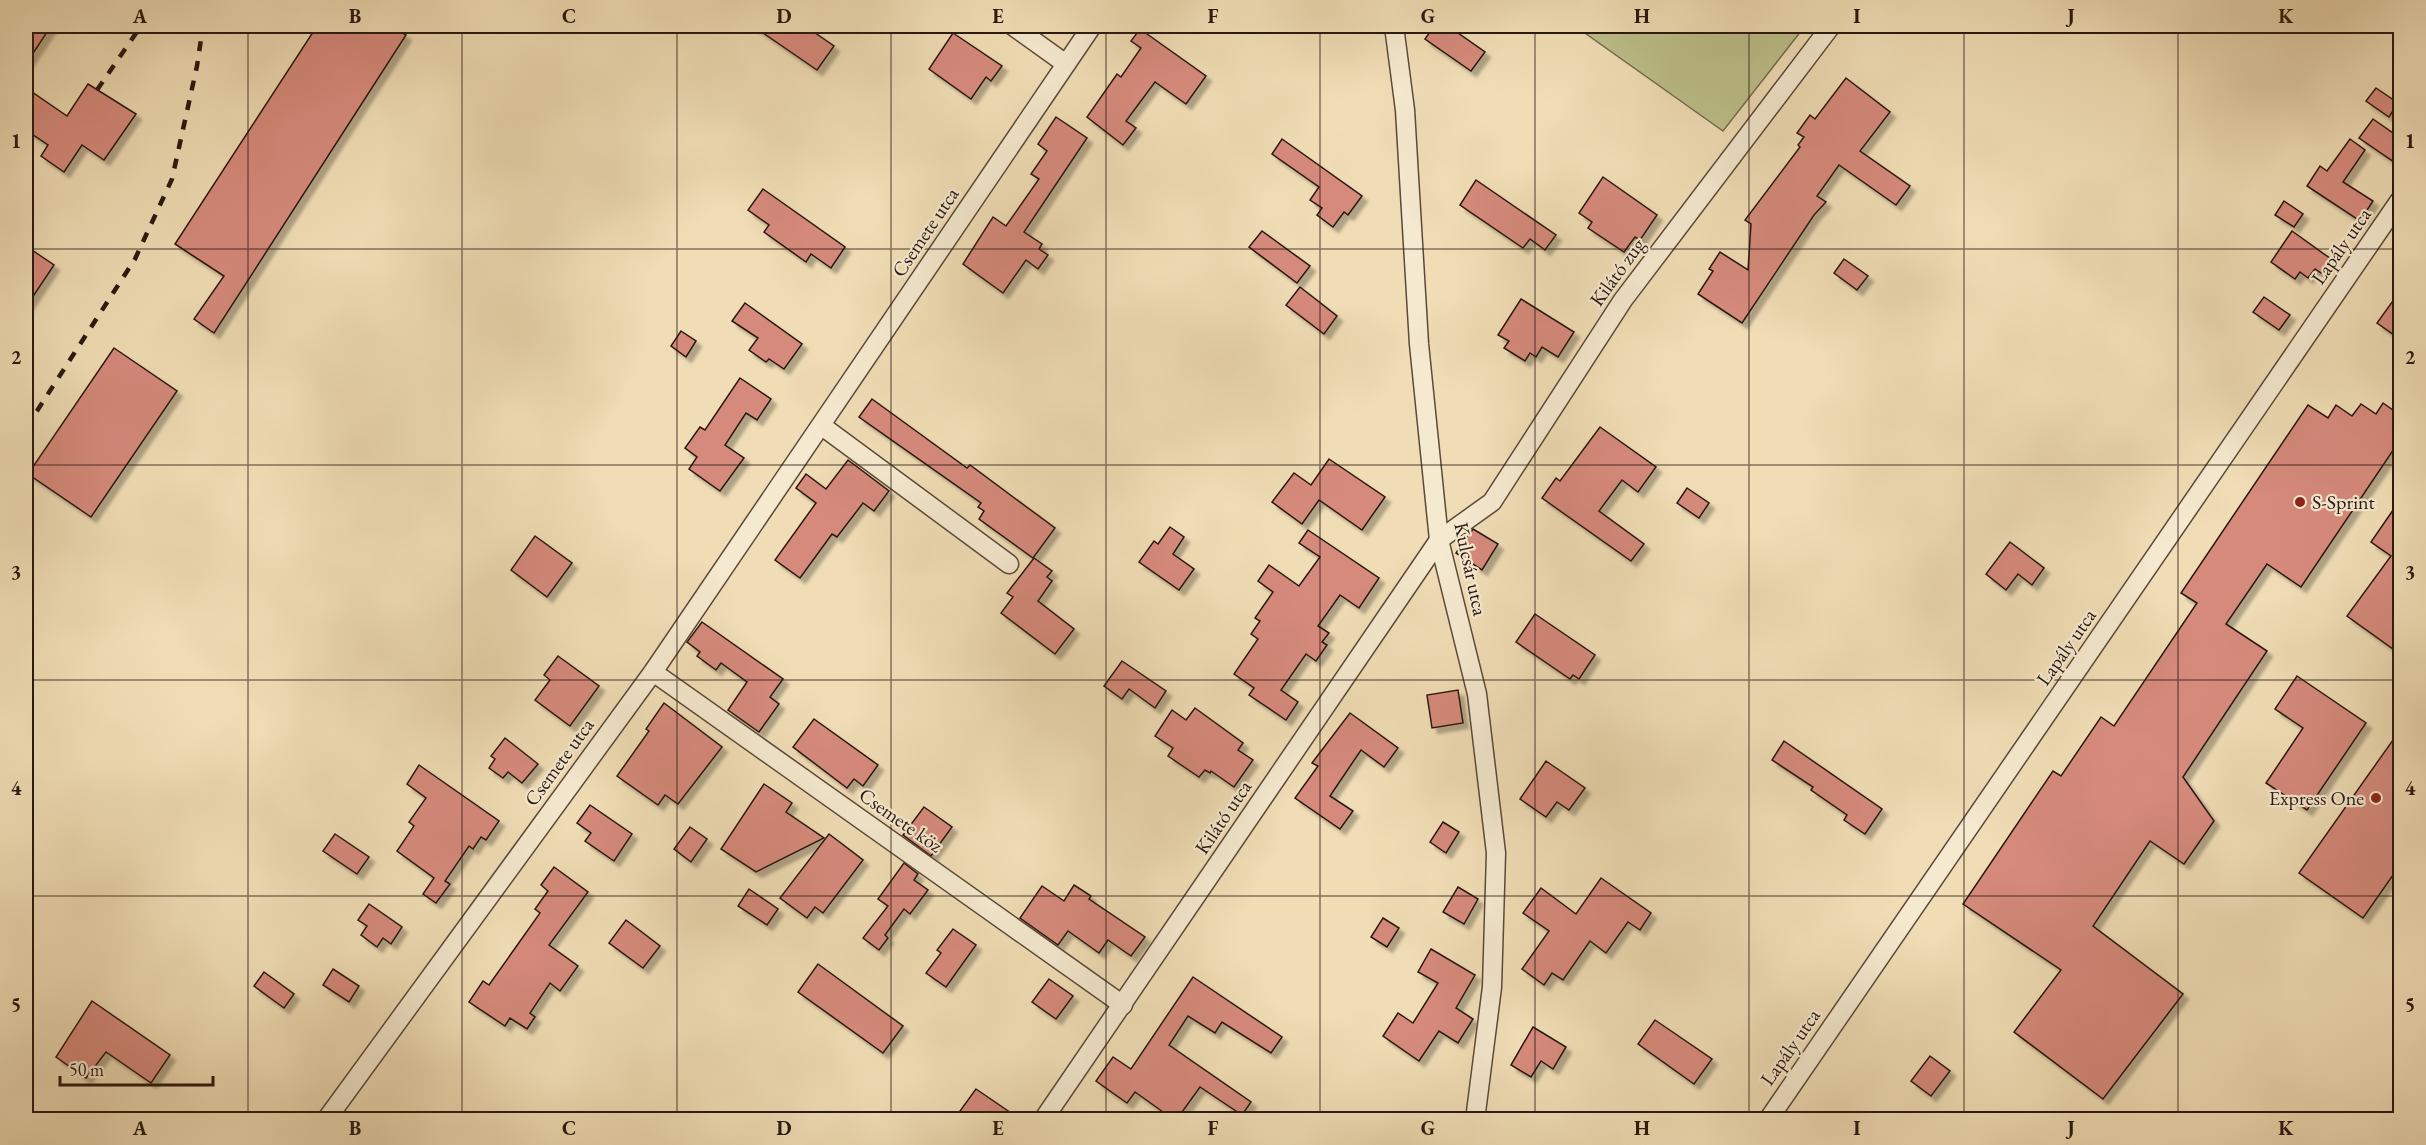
<svg xmlns="http://www.w3.org/2000/svg" width="2426" height="1145" font-family="'EB Garamond',serif">
<style>
.green{fill:#bdc08b;stroke:#736c4e;stroke-width:1.5}
.building{fill:#d68a7b;stroke:#291811;stroke-width:1.5;filter:url(#shadow)}
.lines{fill:none;stroke-linecap:round;stroke-linejoin:round}
.street-casing{stroke:#5b493a;stroke-width:21}
.street{stroke:#f5e9cf;stroke-width:18}
.rail{stroke:#291811;stroke-width:4.5;stroke-dasharray:10 10;stroke-linecap:butt}
.grid{fill:none;stroke:#291811;stroke-width:1.5;stroke-opacity:0.55}
.poi-dot{fill:#8f2418;stroke:#f5e9cf;stroke-width:2}
.labels{text-anchor:middle;dominant-baseline:central;stroke-width:4.5;stroke-linejoin:round;paint-order:stroke}
.street-label{font-size:20px;fill:#291811;stroke:#f5e9cf}
.poi-label{font-size:20px;fill:#291811;stroke:#f5e9cf;text-anchor:start}
.neatline{fill:none;stroke:#291811;stroke-width:2}
.grid-label{font-size:20px;text-anchor:middle;font-weight:bold;fill:#291811}
</style>
<defs>
<filter id="shadow"><feDropShadow dx="5.5" dy="5.5" stdDeviation="1.5" flood-color="#0004"/></filter>
</defs>
<rect width="100%" height="100%" fill="#f0ddb5"/>
<filter id="stains"><feTurbulence type="fractalNoise" baseFrequency=".00333" numOctaves="4"/><feColorMatrix values="0 0 0 0 .2 0 0 0 0 .09 0 0 0 0 .02 0 0 0 .5 -.17"/></filter>
<radialGradient id="worn" r=".72"><stop offset=".6" stop-color="#630" stop-opacity="0"/><stop offset="1" stop-color="#630" stop-opacity=".3"/></radialGradient>
<polygon class="green" points="1575,26 1805,26 1723,131"/>
<g class="building">
<polygon points="26,26 51,26 26,64"/>
<polygon points="317,26 391,26 406,35 214,333 194,319 224,276 175,244"/>
<polygon points="753,26 805,26 834,46 817,70"/>
<polygon points="1434,26 1448,26 1485,52 1471,71 1425,39"/>
<polygon points="1140,29 1206,76 1186,104 1155,82 1126,121 1136,128 1123,145 1087,117 1117,74 1121,77 1141,48 1131,41"/>
<polygon points="953,33 1002,66 991,81 986,77 971,99 929,69"/>
<polygon points="1846,78 1890,112 1860,151 1910,186 1896,205 1839,165 1817,196 1826,202 1814,215 1742,323 1698,294 1713,271 1709,269 1720,252 1748,270 1751,224 1745,220 1800,147 1798,145 1804,137 1797,133 1810,115 1815,119"/>
<polygon points="88,84 136,114 104,160 82,145 64,172 41,156 48,145 26,130 26,88 67,116"/>
<polygon points="2376,88 2398,103 2389,117 2366,101"/>
<polygon points="1056,117 1087,138 1024,232 1042,244 1039,249 1048,255 1038,269 1026,260 1003,293 963,264 993,217 1006,226 1039,179 1031,174 1047,151 1038,144"/>
<polygon points="2373,119 2400,138 2400,166 2359,138"/>
<polygon points="1282,139 1362,196 1348,215 1344,212 1333,227 1317,215 1322,208 1310,200 1319,187 1272,154"/>
<polygon points="2350,139 2365,150 2343,182 2373,201 2360,221 2307,186 2320,166 2327,171"/>
<polygon points="1603,177 1657,215 1640,240 1635,237 1624,252 1588,228 1592,222 1579,213"/>
<polygon points="1476,180 1556,235 1545,250 1530,239 1523,248 1460,205"/>
<polygon points="763,189 845,247 831,268 811,254 806,262 764,232 769,225 748,210"/>
<polygon points="2284,201 2303,214 2294,227 2275,215"/>
<polygon points="1262,231 1310,266 1297,283 1249,247"/>
<polygon points="2292,231 2331,259 2321,273 2315,269 2308,278 2300,272 2295,279 2271,262"/>
<polygon points="26,246 54,265 26,307"/>
<polygon points="1844,259 1868,276 1857,290 1834,273"/>
<polygon points="1300,287 1337,316 1324,334 1286,305"/>
<polygon points="2400,291 2400,339 2377,323"/>
<polygon points="2264,297 2290,315 2279,330 2253,312"/>
<polygon points="1521,299 1574,332 1558,357 1542,347 1536,357 1530,353 1525,361 1504,348 1509,341 1498,335"/>
<polygon points="745,303 802,344 784,369 769,359 766,362 749,350 758,338 732,321"/>
<polygon points="681,331 696,341 686,357 671,346"/>
<polygon points="114,348 177,391 91,517 28,474"/>
<polygon points="740,378 771,399 757,420 746,413 725,445 744,458 720,491 689,469 697,457 685,448 700,427 705,430"/>
<polygon points="872,399 967,468 970,465 1055,528 1033,558 979,519 984,511 978,507 981,503 859,417"/>
<polygon points="2383,403 2400,415 2400,440 2301,587 2267,564 2226,624 2267,651 2183,777 2214,821 2184,864 2150,841 2093,926 2183,994 2103,1099 2014,1032 2061,970 1963,904 2053,771 2061,776 2101,717 2114,726 2197,603 2181,593 2308,405 2328,418 2336,405 2352,416 2361,404 2376,414"/>
<polygon points="1600,427 1656,467 1638,492 1622,480 1599,511 1644,544 1631,561 1542,498 1556,478 1560,481"/>
<polygon points="1329,459 1385,497 1362,530 1319,500 1302,524 1272,502 1294,473 1311,485"/>
<polygon points="848,460 889,491 874,511 863,503 837,537 832,534 800,578 775,560 816,503 796,488 806,474 826,489"/>
<polygon points="1687,488 1709,503 1699,518 1677,503"/>
<polygon points="2400,500 2400,654 2347,616 2391,556 2371,542"/>
<polygon points="1170,527 1184,537 1173,554 1194,569 1179,590 1139,562 1154,541 1158,544"/>
<polygon points="1473,529 1498,544 1482,570 1456,553"/>
<polygon points="1308,530 1379,578 1359,608 1340,595 1318,626 1329,633 1322,642 1327,645 1316,661 1306,654 1281,690 1298,702 1286,720 1249,695 1254,688 1234,674 1258,639 1251,634 1260,621 1255,618 1273,592 1258,581 1269,565 1299,586 1320,557 1299,543"/>
<polygon points="535,536 572,563 547,597 511,570"/>
<polygon points="2010,542 2044,568 2032,585 2018,574 2006,590 1986,574"/>
<polygon points="1034,558 1052,571 1047,577 1052,581 1038,601 1074,629 1055,654 1001,613 1013,597 1007,593"/>
<polygon points="1535,614 1595,655 1579,679 1573,675 1570,679 1516,642"/>
<polygon points="702,622 783,679 770,697 779,704 759,732 728,710 747,682 721,663 716,670 697,656 700,652 687,642"/>
<polygon points="558,656 599,686 570,726 535,700 550,680 544,675"/>
<polygon points="1122,661 1166,691 1155,708 1129,689 1122,699 1104,686"/>
<polygon points="2297,676 2366,723 2307,810 2266,783 2303,728 2275,709"/>
<polygon points="1458,690 1463,723 1432,728 1427,695"/>
<polygon points="664,703 722,747 678,804 665,795 658,805 617,776 649,731 646,729"/>
<polygon points="1195,708 1243,743 1238,750 1253,760 1234,787 1211,771 1210,773 1205,770 1199,777 1168,756 1173,748 1155,736 1172,710 1186,720"/>
<polygon points="1350,713 1398,748 1384,767 1361,750 1330,796 1353,811 1340,829 1295,798 1318,766 1312,763"/>
<polygon points="814,719 878,765 863,786 854,779 847,788 793,747"/>
<polygon points="2400,730 2400,865 2363,918 2299,873"/>
<polygon points="505,738 538,764 522,783 508,772 503,778 489,768 495,759 491,756"/>
<polygon points="1784,741 1882,809 1865,834 1844,820 1847,815 1811,790 1813,787 1772,760"/>
<polygon points="1546,761 1585,788 1569,810 1557,802 1546,817 1520,799"/>
<polygon points="419,765 499,821 486,840 481,837 473,849 469,846 445,881 450,884 436,903 423,894 434,878 397,851 414,826 409,822 426,798 407,784"/>
<polygon points="764,784 792,803 786,812 824,838 756,872 721,849"/>
<polygon points="590,805 632,834 614,861 585,841 591,833 577,823"/>
<polygon points="924,807 952,827 931,856 903,835"/>
<polygon points="1443,822 1459,832 1446,853 1430,842"/>
<polygon points="690,827 707,839 691,862 674,849"/>
<polygon points="335,834 369,857 357,874 323,851"/>
<polygon points="829,834 863,860 823,913 815,907 807,918 780,898"/>
<polygon points="904,863 918,874 914,880 928,890 910,914 904,909 885,935 888,938 879,950 863,938 888,906 878,899"/>
<polygon points="554,867 588,892 549,945 578,966 560,991 550,983 530,1013 535,1017 527,1029 510,1018 505,1026 469,1002 483,981 489,985 540,913 535,909 548,891 541,885"/>
<polygon points="1601,878 1651,913 1640,930 1628,922 1606,953 1590,941 1563,980 1552,973 1544,985 1522,969 1549,931 1523,913 1541,888 1576,914"/>
<polygon points="1074,885 1091,896 1089,899 1145,937 1131,956 1108,940 1099,953 1068,931 1058,945 1020,918 1042,886 1064,901"/>
<polygon points="1458,887 1478,899 1464,924 1443,912"/>
<polygon points="749,889 778,909 767,925 738,906"/>
<polygon points="369,904 402,927 391,944 383,938 377,947 361,935 367,926 358,920"/>
<polygon points="1383,918 1399,928 1387,947 1371,937"/>
<polygon points="626,920 660,946 643,968 609,943"/>
<polygon points="953,929 976,945 946,987 926,973 941,953 937,950"/>
<polygon points="1431,949 1475,975 1456,1008 1473,1019 1458,1043 1439,1031 1419,1061 1383,1036 1398,1013 1413,1023 1438,983 1418,972"/>
<polygon points="818,964 903,1026 883,1053 798,992"/>
<polygon points="333,969 359,986 349,1002 323,985"/>
<polygon points="264,972 294,994 284,1008 254,986"/>
<polygon points="1193,977 1282,1037 1271,1053 1222,1022 1215,1033 1188,1016 1169,1045 1251,1102 1242,1115 1200,1087 1177,1119 1171,1115 1170,1117 1135,1092 1127,1103 1096,1081 1113,1057 1131,1069"/>
<polygon points="1049,979 1073,996 1056,1019 1032,1002"/>
<polygon points="92,1001 170,1055 151,1083 106,1052 86,1078 56,1057"/>
<polygon points="1655,1020 1712,1059 1694,1084 1638,1044"/>
<polygon points="1533,1027 1566,1047 1553,1069 1541,1061 1531,1077 1511,1065"/>
<polygon points="1930,1056 1950,1071 1931,1096 1911,1081"/>
<polygon points="976,1089 1020,1119 972,1119 960,1111"/>
</g>
<g class="lines">
<defs>
<g id="street">
<polyline points="1013,26 1066,64"/>
<polyline points="1394,26 1405,110 1419,344 1439,540 1477,694 1496,853 1492,987 1475,1120"/>
<polyline points="822,426 1009,564"/>
<polyline points="653,672 1123,1005"/>
<polyline points="326,1120 653,672 1092,26"/>
<polyline points="1043,1120 1439,540 1492,502 1623,300 1831,26"/>
<polyline points="1768,1120 2400,200"/>
</g>
</defs>
<use href="#street" class="street-casing"/>
<use href="#street" class="street"/>
<g class="rail">
<polyline points="97,90 141,26"/>
<polyline points="26,428 135,259 172,179 197,66 203,26"/>
<polyline points="2400,907 2400,906"/>
</g>
</g>
<path class="grid" d="M248 26V1120M462 26V1120M677 26V1120M891 26V1120M1106 26V1120M1320 26V1120M1535 26V1120M1749 26V1120M1964 26V1120M2178 26V1120M26 249H2400M26 465H2400M26 680H2400M26 896H2400"/>
<g class="poi-dot">
<circle cx="2300" cy="502" r="6"/>
<circle cx="2376" cy="798" r="6"/>
</g>
<g class="labels">
<g class="street-label">
<text transform="translate(925 232) rotate(-56)">Csemete utca</text>
<text transform="translate(2341 246) rotate(-55)">Lapály utca</text>
<text transform="translate(1617 272) rotate(-54)">Kilátó zug</text>
<text transform="translate(1471 569) rotate(78)">Kulcsár utca</text>
<text transform="translate(2066 647) rotate(-55)">Lapály utca</text>
<text transform="translate(559 762) rotate(-54)">Csemete utca</text>
<text transform="translate(1223 817) rotate(-56)">Kilátó utca</text>
<text transform="translate(901 820) rotate(35)">Csemete köz</text>
<text transform="translate(1790 1047) rotate(-55)">Lapály utca</text>
</g>
<g class="poi-label">
<text x="2312" y="502">S-Sprint</text>
<text x="2364" y="798" text-anchor="end">Express One</text>
</g>
</g>
<rect width="2426" height="1145" fill="none" stroke="#f0ddb5" stroke-width="66"/>
<path d="M60 1076v9h153v-9" fill="none" stroke="#291811" stroke-width="3"/>
<text x="69" y="1076" font-size="18" fill="#291811" stroke="#f5e9cf" stroke-width="4.5" paint-order="stroke">50 m</text>
<rect x="33" y="33" width="2360" height="1079" class="neatline"/>
<g class="grid-label">
<text x="140" y="23">A</text>
<text x="355" y="23">B</text>
<text x="569" y="23">C</text>
<text x="784" y="23">D</text>
<text x="998" y="23">E</text>
<text x="1213" y="23">F</text>
<text x="1428" y="23">G</text>
<text x="1642" y="23">H</text>
<text x="1857" y="23">I</text>
<text x="2071" y="23">J</text>
<text x="2286" y="23">K</text>
<text x="16" y="148">1</text>
<text x="2410" y="148">1</text>
<text x="16" y="364">2</text>
<text x="2410" y="364">2</text>
<text x="16" y="579">3</text>
<text x="2410" y="579">3</text>
<text x="16" y="795">4</text>
<text x="2410" y="795">4</text>
<text x="16" y="1011">5</text>
<text x="2410" y="1011">5</text>
<text x="140" y="1135">A</text>
<text x="355" y="1135">B</text>
<text x="569" y="1135">C</text>
<text x="784" y="1135">D</text>
<text x="998" y="1135">E</text>
<text x="1213" y="1135">F</text>
<text x="1428" y="1135">G</text>
<text x="1642" y="1135">H</text>
<text x="1857" y="1135">I</text>
<text x="2071" y="1135">J</text>
<text x="2286" y="1135">K</text>
</g>
<rect width="100%" height="100%" filter="url(#stains)"/>
<rect width="100%" height="100%" fill="url(#worn)"/>
</svg>
